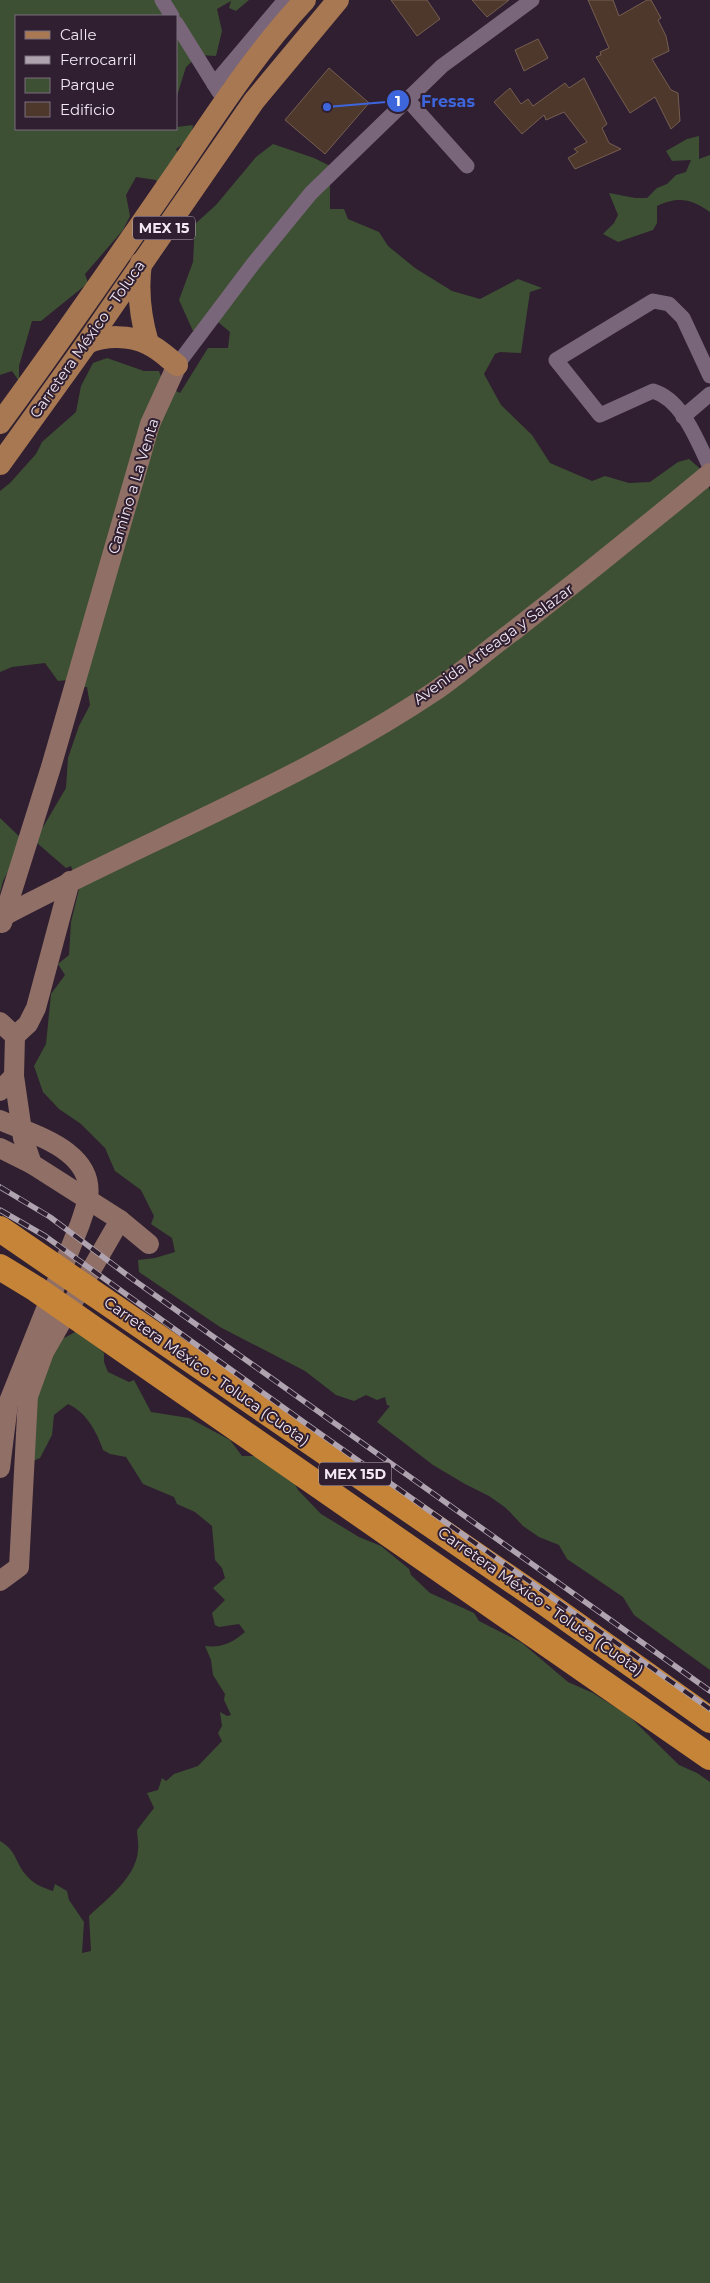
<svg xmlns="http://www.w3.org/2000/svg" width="710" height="2283" font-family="Montserrat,sans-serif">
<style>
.green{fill:#3d5033}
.building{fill:#4e382c;stroke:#755d50}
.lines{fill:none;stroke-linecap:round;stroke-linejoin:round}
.street{stroke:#79667a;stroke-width:15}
.secondary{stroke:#906f66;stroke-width:20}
.primary{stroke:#a77852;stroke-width:22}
.highway{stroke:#c58438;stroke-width:26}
.rail-casing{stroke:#afa3b0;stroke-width:5.5}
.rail{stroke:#2f1f30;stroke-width:4;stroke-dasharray:11;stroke-linecap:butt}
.labels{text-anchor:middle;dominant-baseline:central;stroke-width:4;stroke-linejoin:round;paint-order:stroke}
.shield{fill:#2f1f30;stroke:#b8abb8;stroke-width:1}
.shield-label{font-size:14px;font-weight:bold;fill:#f2e7f3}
.street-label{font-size:15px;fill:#f2e7f3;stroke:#2f1f30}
.leader{fill:none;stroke:#3d65dc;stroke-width:2}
.callout-dot{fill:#3d65dc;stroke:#2f1f30;stroke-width:2}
.mark-label{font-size:15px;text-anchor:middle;font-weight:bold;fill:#fff}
.callout-label{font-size:16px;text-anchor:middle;font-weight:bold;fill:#3d65dc;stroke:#2f1f30;stroke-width:4;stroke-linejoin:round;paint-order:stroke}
</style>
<rect width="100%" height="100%" fill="#2f1f30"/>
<g class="green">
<polygon points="0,0 249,0 236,11 229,8 231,1 217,9 222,31 216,56 199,55 186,67 176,99 176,16 16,16 16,129 176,129 176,124 177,127 193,125 191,138 176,149 183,163 160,194 156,180 136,177 126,195 130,216 123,230 85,274 88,283 41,321 32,321 19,366 19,381 12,371 0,375"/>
<path d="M699 136V159L710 155V212C691 199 679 196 657 206V223L653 230 618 242 603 234 614 223 618 215 609 193 635 198H647L657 188 667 184 676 175 686 172 691 160 672 161 666 151 687 139Z"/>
<path d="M273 144 314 158 330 166V209H344L348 219 379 232 388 246 415 268 452 291 480 299 518 279 542 288 530 292 521 353 500 352 495 354 484 374 501 405 532 435 550 463 592 481 605 476 629 483 650 482 678 462 689 459 704 472 710 491V1670L634 1615 623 1597 567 1559 559 1545 539 1537 523 1526 506 1508 489 1496 465 1484 433 1465 377 1422 390 1406 387 1405 385 1397 377 1400 366 1395 354 1401 336 1395 305 1371 220 1327 139 1272 138 1260 155 1258 175 1252 172 1238 151 1224 154 1216 141 1190 115 1171 105 1148 81 1124 59 1109 43 1092 34 1066 46 1044 51 994 65 975 58 964 69 955 71 922 79 889 71 866 66 868 37 843 33 830 43 827 66 788 68 758 79 726 90 705 87 687H69L67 680 58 681 45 663 12 667 0 672V491L10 483 36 454 42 442 76 412 81 386 93 363 107 358 144 371H159C163 384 168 387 180 393L208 348H228L230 332 218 322 193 331 179 300 193 262 195 224 216 205 256 157Z"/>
<polygon points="0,818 24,841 3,881 0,893"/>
<path d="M79 1330 104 1353V1362L108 1372 129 1382 134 1380 151 1412 189 1418 230 1440 242 1456H256L289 1473 298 1490 321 1514 359 1537 381 1546 409 1569 411 1575 430 1593 474 1613 479 1621 522 1643 568 1682 593 1693 629 1716 679 1765 697 1773 710 1782V2283H0V1841C18 1852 14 1861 26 1875 32 1883 43 1888 53 1891L55 1884 67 1891 69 1900 84 1922 82 1953 91 1951 89 1916C107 1899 137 1876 138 1850 139 1843 137 1836 137 1830L154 1808 147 1793 158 1790 162 1778 166 1781 174 1774 198 1766 222 1741 218 1733 222 1726 220 1712 227 1716 231 1715 224 1700 225 1694 213 1675 211 1660 205 1646C222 1648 232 1643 245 1632L239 1624 219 1627 215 1625 212 1613 225 1600 213 1588 225 1578 222 1568 215 1560 212 1526 195 1512 177 1504 174 1497 143 1484 126 1457 110 1454 103 1450C97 1432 86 1412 68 1404L54 1415 52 1435 40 1458 26 1464V1433L49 1342 64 1338Z"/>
</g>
<g class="building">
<polygon points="391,0 427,0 440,19 417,36"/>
<polygon points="472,0 509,0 487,17"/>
<polygon points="588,0 613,0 619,16 647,0 651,0 661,18 658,20 666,36 669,51 652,59 671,90 678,93 680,121 671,129 655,97 630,113 596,57 601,55 600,52 609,48"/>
<polygon points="538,39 548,58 524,71 515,50"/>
<polygon points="329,68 369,103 325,154 285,120"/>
<polygon points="584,78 607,124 602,128 609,143 621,149 575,169 568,158 578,152 574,149 587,142 564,112 546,120 544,115 522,134 494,102 510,88 521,104 528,99 533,106 565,83 569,88"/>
</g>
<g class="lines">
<g class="street">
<polyline points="162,0 172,16"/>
<polyline points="176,23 219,92"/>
<polyline points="214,84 285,0"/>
<polyline points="406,98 467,166"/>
<polyline points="177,365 253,264 311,193 442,66 532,0"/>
<path d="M710 376 683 318 669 304 653 301 556 360 600 415 653 391C683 400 697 441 710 467"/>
<polyline points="683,417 710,394"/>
</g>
<g class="secondary">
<path d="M0 918C144 841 299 782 435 691 461 673 486 651 512 632 579 580 645 527 710 473"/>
<polyline points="2,923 51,767 150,424 177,365"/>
<polyline points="0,1022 15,1036 14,1076 23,1138 32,1164 120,1220 149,1244"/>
<polyline points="15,1036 28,1024 36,1008 70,881"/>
<polyline points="0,1091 14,1076"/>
<path d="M0 1120C33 1135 95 1150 88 1198 86 1207 83 1215 80 1224L8 1404 0 1468"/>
<polyline points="0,1148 32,1164"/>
<polyline points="0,1581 19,1567 28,1396 44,1352 120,1220"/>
</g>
<g class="primary">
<path d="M141 263C137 292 140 316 148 343"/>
<path d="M87 343C105 335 130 335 148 344 158 348 168 358 177 365"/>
<path d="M0 423C60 342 117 259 174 176 215 116 255 53 305 0"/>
<polyline points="0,464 87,343 254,101 338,0"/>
</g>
<g class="highway">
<polyline points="0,1229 544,1602 710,1720"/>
<polyline points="0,1267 36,1289 710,1757"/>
</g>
<defs>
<g id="rail">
<polyline points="0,1187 50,1217 131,1278 710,1691"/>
<polyline points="0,1210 45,1236 305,1423 710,1709"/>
</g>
</defs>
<use href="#rail" class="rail-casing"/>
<use href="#rail" class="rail"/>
</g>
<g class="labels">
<g class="shield">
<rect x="133" y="216.5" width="62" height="23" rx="4"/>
<rect x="319" y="1462.5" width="72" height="23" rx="4"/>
</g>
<g class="shield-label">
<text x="164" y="228">MEX 15</text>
<text x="355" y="1474">MEX 15D</text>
</g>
<g class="street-label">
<text transform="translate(87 339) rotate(-55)">Carretera México - Toluca</text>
<text transform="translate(133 486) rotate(-73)">Camino a La Venta</text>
<text transform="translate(493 644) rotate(-36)">Avenida Arteaga y Salazar</text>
<text transform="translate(207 1371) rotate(35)">Carretera México - Toluca (Cuota)</text>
<text transform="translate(541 1601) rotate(35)">Carretera México - Toluca (Cuota)</text>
</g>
</g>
<path class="leader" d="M327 107L398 101"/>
<g class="callout-dot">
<circle cx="327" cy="107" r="5"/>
<circle cx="398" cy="101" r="12"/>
</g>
<g class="mark-label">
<text x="398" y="106">1</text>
</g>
<g class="callout-label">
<text x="448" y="107">Fresas</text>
</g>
<rect x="15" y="15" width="162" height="115" fill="#2f1f30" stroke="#7d6f7e"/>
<rect x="25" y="31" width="25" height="8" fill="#a77852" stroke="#7d6f7e"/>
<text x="60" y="40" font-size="15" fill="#f2e7f3">Calle</text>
<rect x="25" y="56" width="25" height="8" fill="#afa3b0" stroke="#7d6f7e"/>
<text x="60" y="65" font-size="15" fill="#f2e7f3">Ferrocarril</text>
<rect x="25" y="78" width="25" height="15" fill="#3d5033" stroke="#7d6f7e"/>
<text x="60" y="90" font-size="15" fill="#f2e7f3">Parque</text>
<rect x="25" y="102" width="25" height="15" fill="#4e382c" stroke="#7d6f7e"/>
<text x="60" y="115" font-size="15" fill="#f2e7f3">Edificio</text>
</svg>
